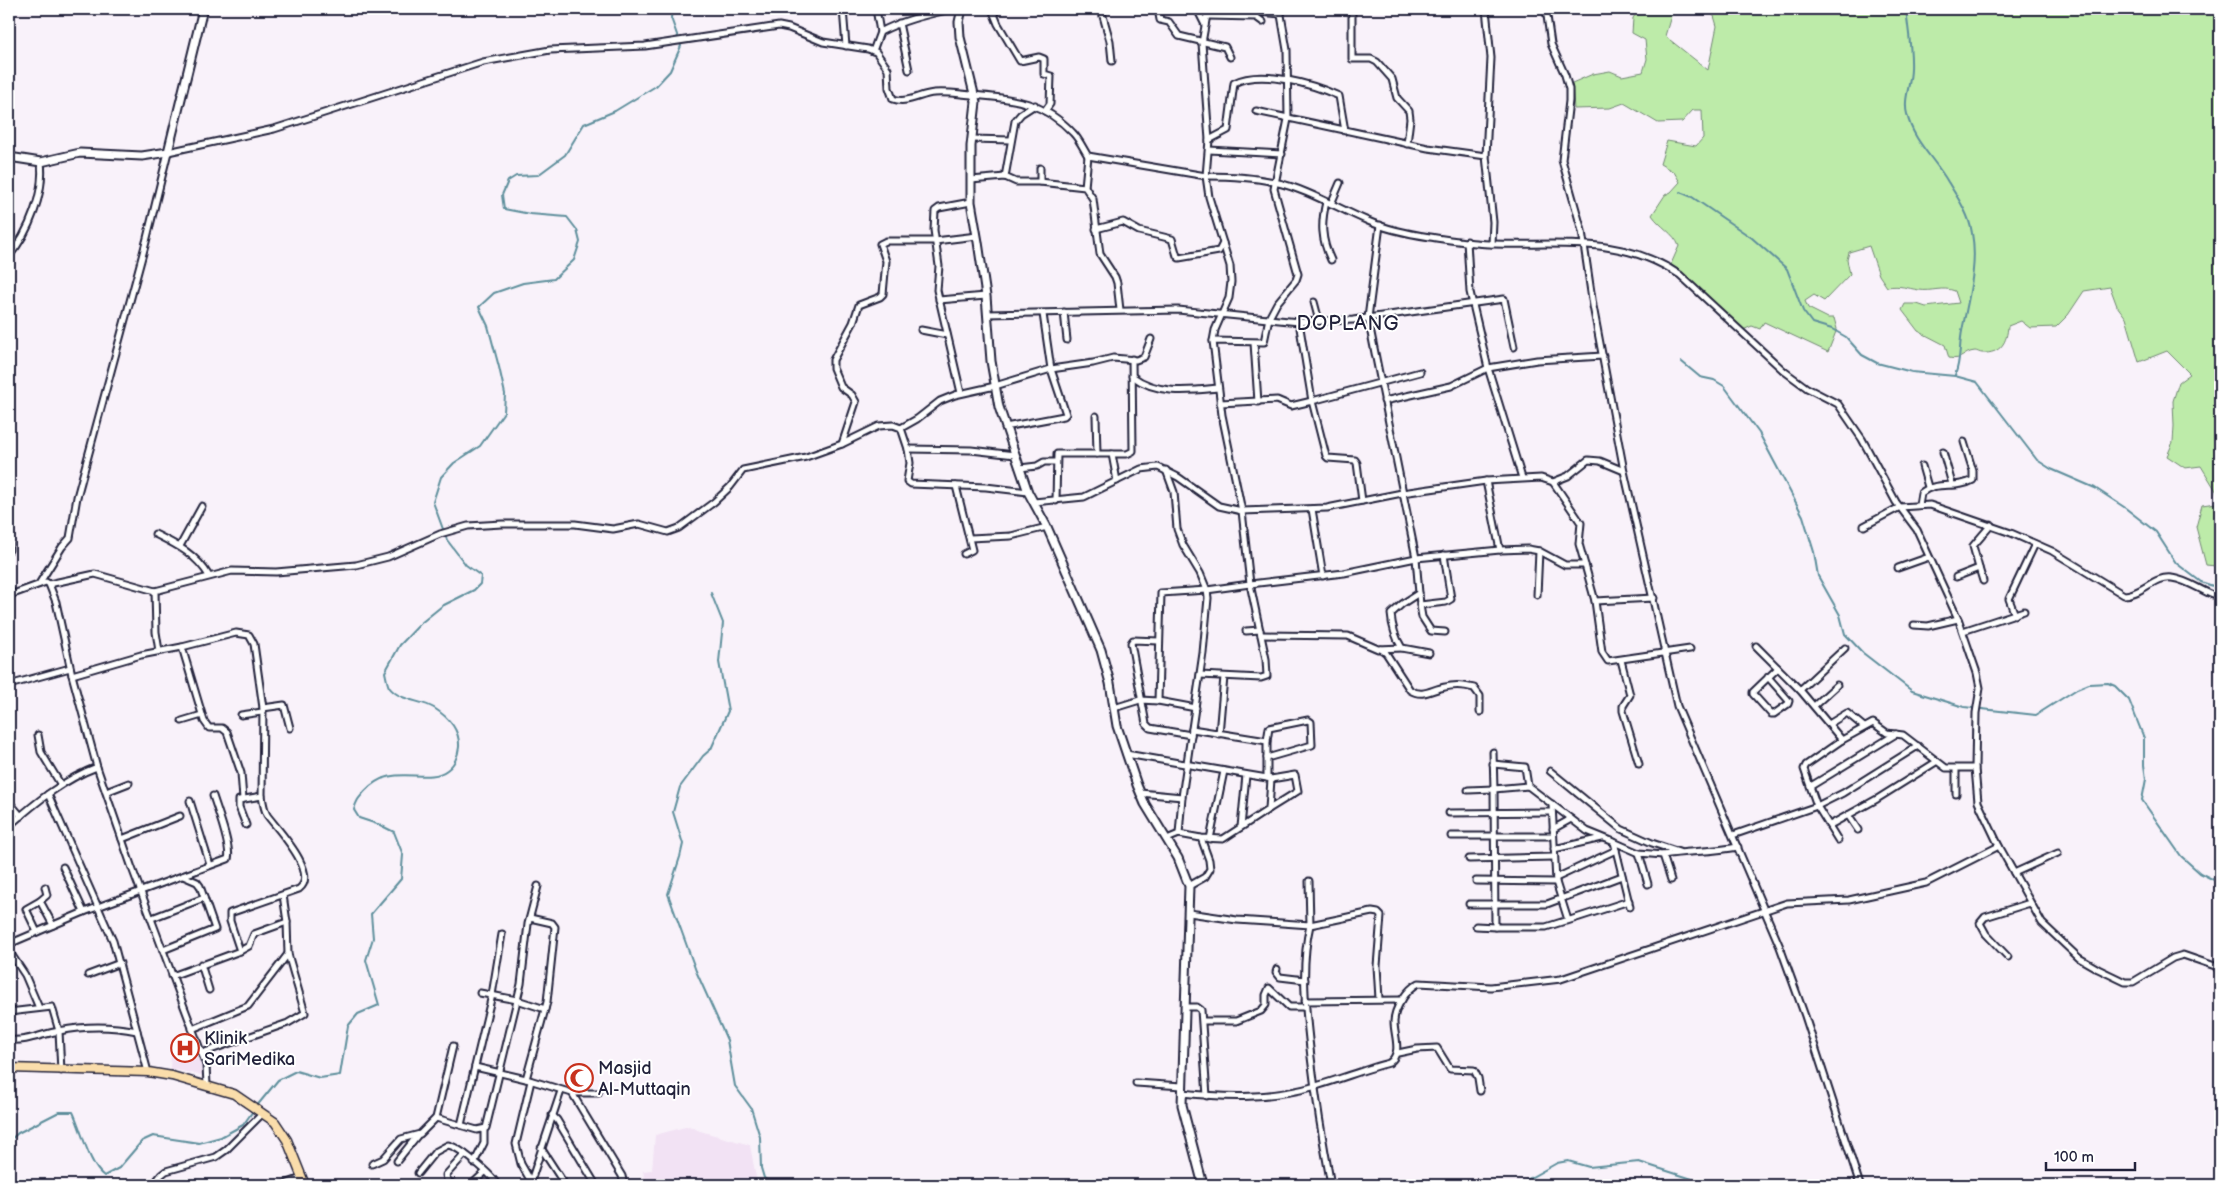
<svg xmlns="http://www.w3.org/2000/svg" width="2229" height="1194" font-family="'Balsamiq Sans',sans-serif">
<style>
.built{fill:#f2e2f4}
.green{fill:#bdeba9;stroke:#708672}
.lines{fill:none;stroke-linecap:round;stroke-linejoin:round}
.stream{stroke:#5e8f9c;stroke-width:2}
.street-casing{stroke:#22223b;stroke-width:9}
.secondary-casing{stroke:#22223b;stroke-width:11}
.primary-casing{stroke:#22223b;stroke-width:11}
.street{stroke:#fff;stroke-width:5}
.secondary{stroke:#fff;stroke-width:7}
.primary{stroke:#faddab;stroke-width:8}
.labels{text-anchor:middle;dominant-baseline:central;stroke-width:4;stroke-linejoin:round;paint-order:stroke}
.poi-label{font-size:18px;fill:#22223b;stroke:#fff;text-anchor:start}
.quarter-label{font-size:20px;letter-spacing:1px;fill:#22223b;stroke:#fff}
</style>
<rect width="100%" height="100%" fill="#f9f2fa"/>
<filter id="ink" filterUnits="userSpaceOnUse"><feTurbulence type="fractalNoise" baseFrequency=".02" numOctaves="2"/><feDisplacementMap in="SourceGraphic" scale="10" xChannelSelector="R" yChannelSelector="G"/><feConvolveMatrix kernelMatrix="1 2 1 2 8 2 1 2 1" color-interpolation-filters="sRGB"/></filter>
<g filter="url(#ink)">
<g class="built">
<polygon points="172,1037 193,1037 201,1059 202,1075 170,1069"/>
<polygon points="689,1126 700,1131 750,1145 757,1183 760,1185 646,1185 643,1171 652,1170 655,1135"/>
</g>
<path class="green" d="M1639 9 1655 11 1657 9H1673L1665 36 1708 70 1717 26 1714 16 1705 9H2220V564L2216 566 2206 565 2196 527 2202 505 2216 503 2218 494 2201 466 2185 468 2167 456 2173 442 2174 426 2173 401 2179 382 2190 374 2167 351 2139 362 2126 318 2117 306 2110 287 2084 291 2068 315 2056 327 2030 328 2021 321 2008 326C2007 342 2001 354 1982 353 1980 353 1977 351 1975 351 1963 352 1963 361 1949 358L1945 345 1918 331 1902 310 1905 304H1917L1926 307 1959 303 1955 291C1942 286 1932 292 1919 290 1906 288 1901 285 1887 287L1879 275 1869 246 1849 252 1847 260 1850 274 1824 301 1814 295 1805 301 1808 308 1828 318H1834L1837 329 1828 352 1764 322 1760 329 1752 326 1743 330 1699 297 1671 264 1679 246C1674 233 1660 227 1652 215L1665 195 1671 192 1680 182 1674 172 1660 164 1667 141 1696 146 1703 138 1702 110H1693L1682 122 1658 123 1624 103 1610 108 1574 109 1572 83 1593 74 1610 71 1622 76 1643 72 1647 59 1645 40 1632 33 1633 18Z"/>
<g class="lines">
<g class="stream">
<path d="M1906 9C1908 29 1912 49 1911 69 1911 84 1903 99 1907 114 1913 141 1935 159 1948 182 1958 198 1969 214 1972 233 1978 265 1968 300 1962 331 1959 346 1961 361 1955 375"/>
<polyline points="1680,192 1692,197 1752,238 1787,269 1803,311 1812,323 1832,329 1846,337 1862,355 1877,363 1912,372 1955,376 1977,382 2037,460 2051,469 2095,488 2124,507 2156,532 2176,563 2201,582 2216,587 2220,586"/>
<polyline points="1682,362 1700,377 1714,380 1724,386 1759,433 1803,516 1814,552 1818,576 1840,615 1845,634 1863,653 1912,691 1964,707 2036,715 2077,689 2089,684 2108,683 2115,686 2129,700 2144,738 2144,765 2146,779 2142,800 2181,856 2200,873 2220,883"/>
<polyline points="711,593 723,623 719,662 728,711 711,749 703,756 680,787 673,812 683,844 680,857 668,894 696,971 727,1040 735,1086 751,1108 760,1137 761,1168 764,1178 772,1185"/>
<path d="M256 1107 278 1080 296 1071 320 1078 340 1075 348 1026 358 1014 379 1005 366 960 373 938 371 914 401 879 403 855 394 832 380 825 359 818 354 810C356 801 359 798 365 791 392 761 426 786 447 770 454 765 458 756 459 747 460 730 448 717 434 708 421 700 399 701 389 687 387 683 386 676 385 672L400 645 421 623 442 606 474 590 480 584 481 576 466 565 447 540 433 502 441 477 454 463 480 446 504 412 505 394 499 367 488 326 479 307 494 293 523 283 554 279 574 260 580 242 577 230 567 217 530 214 504 209 502 195 508 181 516 176 538 175 565 155 584 124 615 111 656 86 670 71 681 46 671 18 672 9"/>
<path d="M9 1141 18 1133 59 1112H73C82 1131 89 1165 104 1176L119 1168 142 1141 153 1136 199 1143 221 1137 243 1125 253 1111"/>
<polyline points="1518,1185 1557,1163 1568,1161 1589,1167 1639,1162 1711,1185"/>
</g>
<defs>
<g id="street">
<polyline points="843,9 846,46"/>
<polyline points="876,9 880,32"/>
<polyline points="992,9 998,24 1020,61 1039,57 1044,59 1044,74 1051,76 1050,104 1045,111"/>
<polyline points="1101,9 1110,41 1112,61"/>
<polyline points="1158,9 1160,20 1169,22 1179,36 1225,47 1230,57"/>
<polyline points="1197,9 1205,25"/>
<polyline points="1208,9 1202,43 1209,140 1206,176 1209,197 1230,266 1231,282 1229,298 1215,330 1213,341"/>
<polyline points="1352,9 1352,59 1371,59 1377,62 1392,79 1397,98 1409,111 1410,119 1407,144"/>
<polyline points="1486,9 1491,58 1486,156 1493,222 1492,244"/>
<polyline points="1546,9 1551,44 1565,75 1569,89 1569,101 1562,160 1582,231 1593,306 1624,471 1677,706 1780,947 1805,1016 1860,1185"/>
<polyline points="1259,12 1281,14"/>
<polyline points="1208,16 1256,17 1263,22"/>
<polyline points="899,23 909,70"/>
<path d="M873 51 880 32C903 20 926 15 951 9"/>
<polyline points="1256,111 1428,148 1486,156"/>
<polyline points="972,139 1011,140"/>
<path d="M1209 140 1228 130 1234 83C1261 69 1312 84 1339 96L1345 131"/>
<polyline points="1209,150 1282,154"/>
<polyline points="1005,177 1015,121 1021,114 1035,105"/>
<polyline points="971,180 1005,177 1016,182 1040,182 1085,187 1093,199 1100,254 1115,277 1117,283 1120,310"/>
<polyline points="1040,182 1040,168"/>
<polyline points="1085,187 1088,156"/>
<path d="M1326 202C1321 223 1321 239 1331 260"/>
<polyline points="1331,204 1340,183"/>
<polyline points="1380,225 1368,318 1416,558 1420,605 1422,617 1431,631 1445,632"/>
<polyline points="1096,229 1123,222 1139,231 1172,239 1177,256 1179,258 1219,251 1223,243"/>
<polyline points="1467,241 1470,292 1488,368 1522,478"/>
<path d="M9 256C29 233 45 192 41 162"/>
<polyline points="939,300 986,296"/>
<polyline points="1314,302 1319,321"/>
<polyline points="1064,312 1067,340"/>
<polyline points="987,314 1178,310 1299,322 1353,320 1504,299 1514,347"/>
<polyline points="1299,322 1312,401 1420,372"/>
<polyline points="921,330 947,335"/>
<polyline points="1254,343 1258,402"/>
<path d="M1132 376C1157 395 1189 391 1218 388"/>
<polyline points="961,393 937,290 939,266 934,230 935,211 939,208 971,202"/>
<polyline points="1384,401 1451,386 1488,368 1537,360 1603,356"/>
<polyline points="1220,403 1277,400 1291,406 1312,401 1326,456 1328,458 1355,460 1357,463 1362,501"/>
<polyline points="1096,416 1097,454"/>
<polyline points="1005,427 1064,416 1066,414 1051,369 1043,314"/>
<polyline points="901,428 917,419 940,401 955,395 995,386 1051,369 1093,363 1113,358 1136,360 1144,357 1151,339"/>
<polyline points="842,444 856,402 852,395 841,387 833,368 833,360 853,323 859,305 880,297 883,294 886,261 880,244 886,241 935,241 977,236"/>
<polyline points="908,449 971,450 1015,455"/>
<polyline points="1943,452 1952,484"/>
<polyline points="1112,454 1117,481"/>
<polyline points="1922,466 1928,487"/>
<polyline points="1020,468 1037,466 1044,462 1056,462"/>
<polyline points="1486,481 1500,550"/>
<polyline points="1553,482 1568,476 1588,460 1600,461 1624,471"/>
<polyline points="956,486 972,550 964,554"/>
<polyline points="1056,501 1057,454 1127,454 1133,451 1132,359"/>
<polyline points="1034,502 1084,497 1141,469 1158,467 1178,477 1219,506 1242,511 1327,508 1402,493 1486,481 1541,478 1553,482 1581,523 1579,544 1585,565 1565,565 1539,551 1528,549 1500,550 1416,558 1344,573 1250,584 1266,659 1267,676 1261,678 1200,675"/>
<path d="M1919 505 1921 493C1937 480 1956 490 1973 480V471L1964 442"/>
<polyline points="1312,509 1323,576"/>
<path d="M1864 526 1900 507 1930 505 2011 533 2052 551 2124 595C2141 595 2155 575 2172 578 2187 580 2200 590 2213 595H2220"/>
<polyline points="9,534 9,550"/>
<path d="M155 534C177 545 196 554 209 576"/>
<polyline points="970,538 1011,536 1047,527"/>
<polyline points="180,546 202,506"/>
<polyline points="1585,565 1595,601 1654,598"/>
<polyline points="1898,568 1929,557"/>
<polyline points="1979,568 1983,581"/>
<polyline points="1956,577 1979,568 1973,546 1991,525"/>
<path d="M39 584 62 547 70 538 77 497 146 242 168 152 274 129 483 62 550 50 645 46 779 26 789 28 823 42 868 49 876 52 888 69 889 88 893 99C908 104 920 94 934 93 947 92 960 94 972 95 1013 98 1044 102 1073 133 1079 139 1083 148 1088 156L1206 176C1228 176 1252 177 1274 182 1307 189 1337 208 1368 221 1386 229 1410 234 1430 237 1451 240 1473 244 1494 244 1560 246 1622 235 1680 275L1784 371 1807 388 1838 404 1862 439 1896 502 1917 530 1959 621 1977 673 1980 688 1976 713 1975 768 1978 802 1999 846 2042 923 2079 958 2098 969 2125 982H2133L2173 958 2183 955 2215 966 2220 971"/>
<polyline points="49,584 95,574 155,591 232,571 276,572 356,565 388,557 440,534 468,526 502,524 575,524 613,529 639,524 668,532 679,528 714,502 730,487 743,470 806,457 842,444 879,426 893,425 901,428 908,449 910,463 907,481 911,484 986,487 1028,492"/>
<polyline points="9,589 13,594 46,582 49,584 56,602 72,675 97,767 132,868 206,1065 207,1085"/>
<polyline points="155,591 156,632 159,651"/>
<path d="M1419 593 1402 604 1391 614C1392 627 1395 637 1402 648L1429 653"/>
<polyline points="1537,595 1539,551"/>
<polyline points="1595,601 1602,652 1608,661 1690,649"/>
<polyline points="1420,605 1446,602 1451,599 1444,555"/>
<polyline points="2015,615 2009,599 2035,544"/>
<polyline points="1914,625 1928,626 1958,619"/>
<polyline points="1246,631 1260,630"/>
<polyline points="1963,631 2024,611"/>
<polyline points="1261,635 1348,636 1378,649 1402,648"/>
<polyline points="1159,641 1133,640 1131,643 1146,724 1150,728 1191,735"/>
<polyline points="1756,646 1800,690 1842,740 1873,723 1887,733 1903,735 1946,768 1975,768"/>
<polyline points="182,647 204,721 209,728 222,728 227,732 241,773 243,799"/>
<path d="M1381 649 1386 653 1410 690C1423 698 1432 689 1445 687 1456 684 1464 685 1474 688L1480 696V712"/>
<polyline points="1621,660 1630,695 1623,706 1623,711 1639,764"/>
<path d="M72 675 141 655 182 647 236 633 249 635 254 644 263 708 262 796C263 803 264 809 267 815 277 829 320 873 299 889L230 913V921L240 951 172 976"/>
<polyline points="1768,677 1789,701 1788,704 1774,714 1771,714 1753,694 1753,692 1778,668"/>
<polyline points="9,685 70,668"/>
<polyline points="1800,690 1845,648"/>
<polyline points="1158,701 1161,593 1207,590 1200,573 1183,545 1177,529 1174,492 1166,470"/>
<polyline points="1814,706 1837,685"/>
<polyline points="263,708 284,705 290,728"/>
<polyline points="1114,708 1140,700 1158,701 1196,708"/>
<polyline points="241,715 262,712"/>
<polyline points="182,721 202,715"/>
<polyline points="1829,724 1847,713 1864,727"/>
<polyline points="1219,734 1224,677"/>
<polyline points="38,735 41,752 61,785"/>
<polyline points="1493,752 1494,789 1528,786 1587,831 1614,842"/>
<polyline points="1126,754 1267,778"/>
<polyline points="1267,758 1312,745 1311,722 1308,720 1269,728 1267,741"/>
<polyline points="1493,764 1525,767 1528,786"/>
<polyline points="1956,769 1956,794"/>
<polyline points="1550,771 1621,829 1652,843 1679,852"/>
<polyline points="1811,786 1896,734"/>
<polyline points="1468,790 1494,789 1495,927 1546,927 1568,920 1556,882 1552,804"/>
<polyline points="106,792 129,783"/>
<polyline points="1140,793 1182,797"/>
<polyline points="48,794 113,941 148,1072"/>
<polyline points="190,801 210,865"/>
<polyline points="9,802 21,816"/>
<polyline points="1269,809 1298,791 1295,775 1271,779"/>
<polyline points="1449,813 1552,812"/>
<polyline points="1848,815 1858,830"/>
<polyline points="246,825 239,807 239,800 262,796"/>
<polyline points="1830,825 1877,799 1936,762"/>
<path d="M9 826C35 803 64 779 97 767"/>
<polyline points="1241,827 1246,775"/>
<polyline points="1553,829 1571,819"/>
<polyline points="1179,834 1182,797 1203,653 1208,598 1207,590 1250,584 1242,511 1222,415 1213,341 1264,342 1269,318 1277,303 1296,280 1298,274 1274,189 1288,119 1287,50 1280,9"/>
<polyline points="1733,835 1817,806 1843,793 1918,746"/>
<polyline points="1451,836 1553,836"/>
<polyline points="122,839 180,816"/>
<polyline points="1167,839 1179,834 1201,838 1223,839 1269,809 1271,779 1267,778 1267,741 1192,729"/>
<polyline points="1210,839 1224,771"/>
<polyline points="1838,840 1817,806 1804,769 1806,765 1842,740"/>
<polyline points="1554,849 1602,838"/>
<polyline points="1469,859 1554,857"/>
<polyline points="63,867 84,912"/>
<polyline points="2014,873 2058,853"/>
<polyline points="1556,878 1616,850"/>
<path d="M1671 880 1663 855C1688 851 1712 852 1738 847"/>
<polyline points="1476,881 1556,882"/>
<polyline points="1648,884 1639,853 1663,855"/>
<polyline points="1189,886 1205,877 1210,869 1209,860 1201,838"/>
<polyline points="45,887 47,895 40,901 53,925"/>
<polyline points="1469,904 1547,904 1622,876"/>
<polyline points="1630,907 1614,842 1639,853"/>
<polyline points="1189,913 1237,920 1310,925 1309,881"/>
<polyline points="152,918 204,898"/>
<polyline points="1567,921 1629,901"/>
<polyline points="1476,926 1495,927"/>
<polyline points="37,932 26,909 40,901"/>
<path d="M9 944 84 912 228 859C232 848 217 809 213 796"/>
<polyline points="163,950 215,929 200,886 197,882 183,876"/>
<polyline points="9,951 25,975 39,1008"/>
<polyline points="240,951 249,946 254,934 287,922"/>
<polyline points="2008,957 1986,934 1980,923 1985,917 2030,903"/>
<polyline points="201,964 209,990"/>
<polyline points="1277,969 1276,972 1280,977 1305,980"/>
<polyline points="88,975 120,963"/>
<polyline points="480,993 517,1000 545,1009"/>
<polyline points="1305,1001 1402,1000"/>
<polyline points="1185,1007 1197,1007 1201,1010 1207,1096"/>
<polyline points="9,1012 52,1007 59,1031 61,1071"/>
<polyline points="1203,1021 1236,1021 1261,1011 1266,1005 1266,995 1269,988 1289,1007 1305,1007"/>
<polyline points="192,1029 248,1006 288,954"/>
<path d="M9 1040C26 1042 42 1034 59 1031 84 1026 112 1026 137 1031"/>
<polyline points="202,1053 288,1023 305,1013 288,954 287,922 283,895"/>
<polyline points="1398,1053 1417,1049 1437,1048 1450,1069 1474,1070 1478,1078 1480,1091"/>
<polyline points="475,1067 526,1079 572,1093 622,1176 624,1185"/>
<polyline points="526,1079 547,1002 555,927 552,923 530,918"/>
<polyline points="531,1081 516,1144 521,1164 533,1185"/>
<polyline points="1136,1083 1182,1086"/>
<polyline points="572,1093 598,1093"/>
<path d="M1182 1093C1227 1098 1272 1099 1316 1086 1341 1079 1365 1069 1389 1063 1403 1053 1394 1036 1394 1022 1394 1008 1407 989 1419 983L1491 987 1561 979 1787 903 1849 900 1926 883 1999 846"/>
<polyline points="552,1115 557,1120 596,1185"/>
<polyline points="436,1118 477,1130 486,1128 521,984 528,924 538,886"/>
<polyline points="461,1125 492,995 502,934"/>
<polyline points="541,1148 565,1185"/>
<polyline points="397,1161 417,1136"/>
<polyline points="474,1163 484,1143 484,1130"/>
<polyline points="372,1164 383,1159 401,1139 420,1134 436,1118 453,1046"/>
<path d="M418 1173 435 1152 448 1145C458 1146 493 1175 497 1185"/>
<polyline points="531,1181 561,1091"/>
<polyline points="153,1185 161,1175 166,1171 216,1157 226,1150 262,1114"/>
<polyline points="282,1185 302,1178"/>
<polyline points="454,1185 447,1180 446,1175 465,1154"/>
<polyline points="471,1185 485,1172"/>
<path d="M1331 1185C1323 1143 1316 1100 1311 1057 1306 1014 1300 968 1310 925L1372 912 1378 913 1381 916 1377 966 1379 999"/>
</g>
<g id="secondary">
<polyline points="962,9 959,22 960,37 976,102 971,146 971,202 978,242 986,296 991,361 999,407 1028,492 1047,527 1101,650 1110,683 1117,726 1137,785 1145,804 1178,858 1189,886 1182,1105 1203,1185"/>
<polyline points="9,157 41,162 80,153 142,156 168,152 203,9"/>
</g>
<polyline id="primary" points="9,1068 148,1072 172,1076 234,1094 275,1122 287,1140 305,1185"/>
</defs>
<use href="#street" class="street-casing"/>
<use href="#secondary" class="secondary-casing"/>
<use href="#primary" class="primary-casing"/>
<use href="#street" class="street"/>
<use href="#secondary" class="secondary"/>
<use href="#primary" class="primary"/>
</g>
</g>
<defs>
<symbol id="hospital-ring" viewBox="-11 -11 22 22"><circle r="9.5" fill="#fff" stroke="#c8321e" stroke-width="1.5"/><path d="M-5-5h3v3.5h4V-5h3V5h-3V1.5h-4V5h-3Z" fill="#c8321e"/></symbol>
<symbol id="mosque-ring" viewBox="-11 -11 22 22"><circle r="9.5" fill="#fff" stroke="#c8321e" stroke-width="1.5"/><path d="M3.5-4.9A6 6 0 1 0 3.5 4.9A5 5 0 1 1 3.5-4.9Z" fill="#c8321e"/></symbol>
</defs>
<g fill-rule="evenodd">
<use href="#hospital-ring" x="169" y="1032" width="32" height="32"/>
<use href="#mosque-ring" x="563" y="1062" width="32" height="32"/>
</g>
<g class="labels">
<g class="poi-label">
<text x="204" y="1038">Klinik<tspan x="204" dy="21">SariMedika</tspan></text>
<text x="598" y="1068">Masjid<tspan x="598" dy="21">Al-Muttaqin</tspan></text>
</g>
<g class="quarter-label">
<text x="1348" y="324">DOPLANG</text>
</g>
</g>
<rect width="2229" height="1194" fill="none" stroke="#fff" stroke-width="30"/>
<rect x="15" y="15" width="2199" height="1164" fill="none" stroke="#22223b" stroke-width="2" filter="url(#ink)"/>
<path d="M2046 1162v8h89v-8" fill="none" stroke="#22223b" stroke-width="2.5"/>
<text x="2054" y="1162" font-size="15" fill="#22223b" stroke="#ffffff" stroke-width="4" paint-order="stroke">100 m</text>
</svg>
